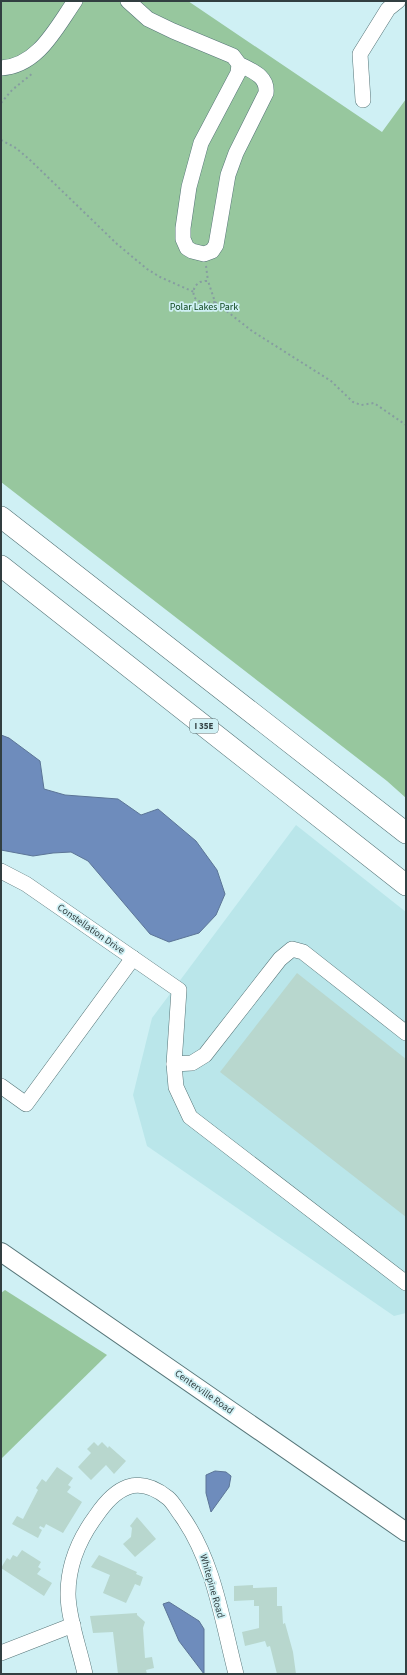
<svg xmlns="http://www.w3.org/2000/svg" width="407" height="1675" font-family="'Source Sans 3',sans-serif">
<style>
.built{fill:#bae6ea}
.green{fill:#97c79e}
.water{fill:#6e8cbc;stroke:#5c7597}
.building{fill:#b8d7ce}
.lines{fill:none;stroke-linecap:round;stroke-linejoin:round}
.minor-casing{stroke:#567578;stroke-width:16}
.major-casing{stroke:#567578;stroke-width:20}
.highway-casing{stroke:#567578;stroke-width:22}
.path{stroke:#869da0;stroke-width:2;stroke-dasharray:2 3;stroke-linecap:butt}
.minor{stroke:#fff;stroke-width:15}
.major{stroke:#fff;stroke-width:18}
.highway{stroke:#fff;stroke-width:21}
.labels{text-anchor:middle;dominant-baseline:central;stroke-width:3.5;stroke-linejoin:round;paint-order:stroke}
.shield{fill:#cff0f4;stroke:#617477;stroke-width:1}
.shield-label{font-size:9px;font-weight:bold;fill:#323f41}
.park-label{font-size:10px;fill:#0e461e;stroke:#cff0f4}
.street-label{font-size:10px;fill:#323f41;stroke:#cff0f4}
</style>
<rect width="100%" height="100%" fill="#cff0f4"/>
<polygon class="built" points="296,825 406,912 406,1313 394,1316 147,1146 133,1095 152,1018"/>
<g class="green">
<polygon points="1,1 188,1 382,132 406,99 406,798 387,781 1,482"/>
<polygon points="5,1290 107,1355 1,1459 1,1293"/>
</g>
<g class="water">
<polygon points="1,735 9,738 40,761 44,789 65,795 118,799 141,815 158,809 196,841 217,870 225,894 216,915 199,933 169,942 150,934 88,861 71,852 53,853 33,856 1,850"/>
<polygon points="215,1471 226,1472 231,1476 229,1487 211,1512 206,1493 206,1475"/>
<polygon points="169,1602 199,1621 204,1629 204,1674 179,1641 163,1604"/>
</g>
<g class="building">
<polygon points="297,973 406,1059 406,1217 220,1072"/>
<polygon points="94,1442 98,1446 102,1442 108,1448 109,1446 126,1461 114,1474 106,1465 91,1480 78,1467 91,1453 87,1449"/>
<polygon points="57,1467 73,1478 68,1485 71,1487 67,1492 82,1502 63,1533 46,1524 44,1528 40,1526 39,1528 42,1530 38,1538 12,1524 17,1516 23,1519 38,1490 36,1488 42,1479 46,1482"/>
<polygon points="137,1517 156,1539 135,1557 123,1544 131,1537 132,1528 130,1526"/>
<polygon points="22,1550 41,1562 38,1567 41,1569 37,1574 52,1583 44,1596 1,1568 7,1558 10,1560 13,1555 17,1557"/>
<polygon points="99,1555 137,1572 136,1574 143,1577 140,1586 135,1584 126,1603 103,1593 110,1575 91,1567"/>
<polygon points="253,1585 253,1588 277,1587 277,1606 282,1606 283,1624 285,1623 293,1652 296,1674 277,1674 270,1646 267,1647 265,1641 245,1646 242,1632 259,1628 259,1606 254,1606 254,1600 234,1601 234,1586"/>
<polygon points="137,1613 137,1615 145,1622 143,1628 145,1658 152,1657 154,1668 146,1670 147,1674 118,1674 113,1632 93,1633 90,1616"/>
</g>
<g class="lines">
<defs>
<g id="minor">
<path d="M128 1 148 19 173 31 233 56 239 64 238 73 201 143 189 187 183 228V239L187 248 192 251 204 254 212 251 216 245 228 175 236 153 266 93C268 76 252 71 239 64"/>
<path d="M1 68C38 66 56 28 75 1"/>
<polyline points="363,100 360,54 388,9 398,1"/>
<polyline points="1,871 26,884 179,990 174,1064 176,1087 190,1117 406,1283"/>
<polyline points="174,1064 192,1063 205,1055 280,959 292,949 303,952 406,1033"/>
<polyline points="1,1086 26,1104 133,958"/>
<polyline points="1,1653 73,1625"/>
<path d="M85 1674C80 1650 68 1618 68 1594 68 1564 79 1539 96 1516 115 1488 137 1473 168 1498 173 1502 177 1510 181 1515 214 1561 222 1620 236 1674"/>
</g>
<polyline id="major" points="1,1252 406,1532"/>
<g id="highway">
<polyline points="1,517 406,833"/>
<polyline points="1,566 406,885"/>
</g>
</defs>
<use href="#minor" class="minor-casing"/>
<use href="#major" class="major-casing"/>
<use href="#highway" class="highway-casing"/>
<g class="path">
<polyline points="1,103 12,90 33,73"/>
<polyline points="1,140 16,148 29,159 117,244 147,269 160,277 194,292"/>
<polyline points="206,266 208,281"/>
<path d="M205 281H208L215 302C203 304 189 302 195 286L200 282Z"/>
<polyline points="215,302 252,331 331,381 353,402 361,405 374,403 406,425"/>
</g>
<use href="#minor" class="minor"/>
<use href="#major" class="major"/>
<use href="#highway" class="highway"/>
</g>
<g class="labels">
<rect class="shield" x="190" y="719" width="28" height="14" rx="3"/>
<g class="shield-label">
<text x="204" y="726">I 35E</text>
</g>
<g class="park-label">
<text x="204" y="307">Polar Lakes Park</text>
</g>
<g class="street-label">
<text transform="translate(91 929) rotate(35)">Constellation Drive</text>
<text transform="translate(204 1392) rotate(35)">Centerville Road</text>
<text transform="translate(212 1586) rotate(74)">Whitepine Road</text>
</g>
</g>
<rect width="407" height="1675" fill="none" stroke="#323f41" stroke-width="4"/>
</svg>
